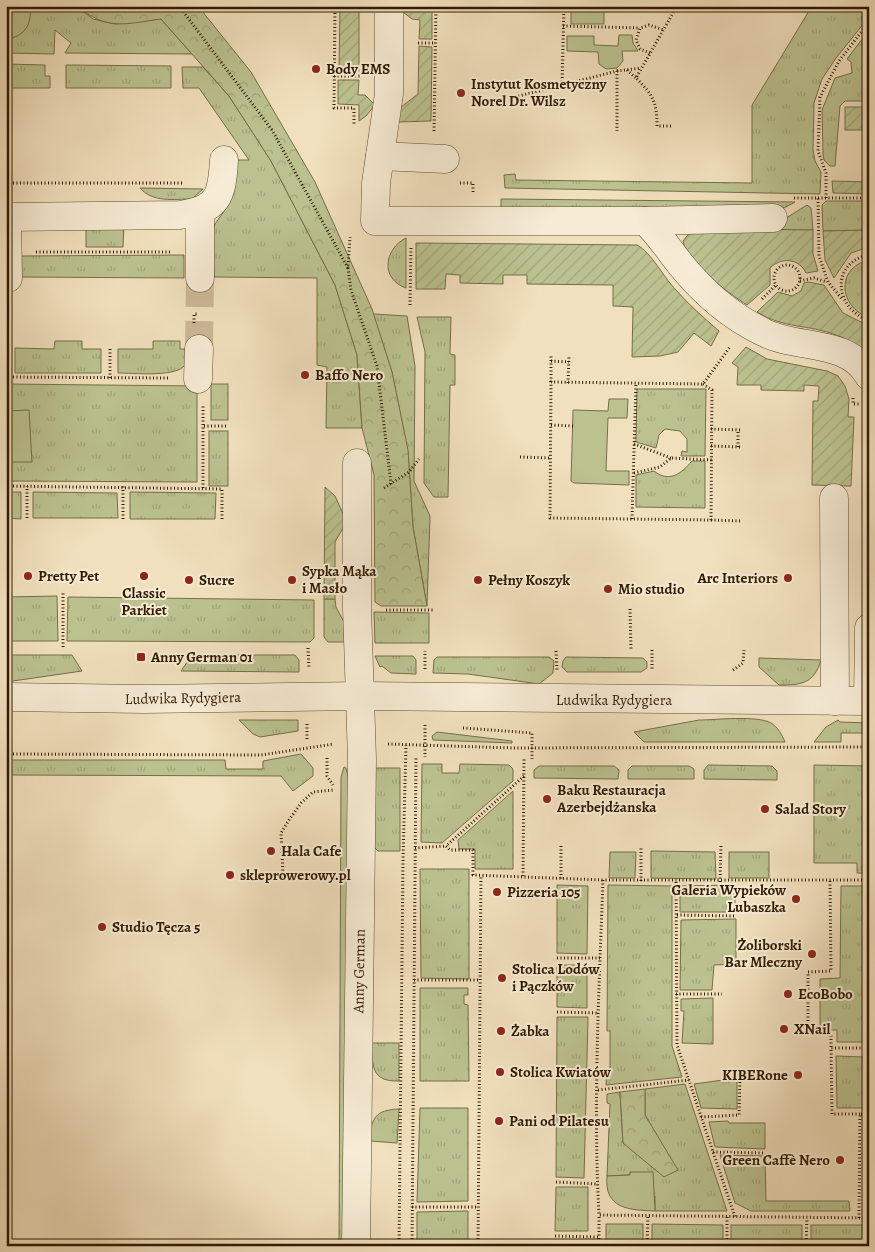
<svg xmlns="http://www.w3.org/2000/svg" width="875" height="1252" font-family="Alegreya,serif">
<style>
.grass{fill:url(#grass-tufts);stroke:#766e48}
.forest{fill:url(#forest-crowns);stroke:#766e48}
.park{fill:#bbc290;stroke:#766e48}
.garden{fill:url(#garden-furrows);stroke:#766e48}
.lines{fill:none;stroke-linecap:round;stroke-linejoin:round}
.minor-tunnel{stroke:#cbb897;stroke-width:28;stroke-dasharray:28 14;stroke-linecap:butt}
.minor-casing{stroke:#614c2f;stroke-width:29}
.path{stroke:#311a00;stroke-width:3;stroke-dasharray:1 2.5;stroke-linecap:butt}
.minor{stroke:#f6ebd4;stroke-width:28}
.poi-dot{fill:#8f2418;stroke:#f6ebd4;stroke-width:2}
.labels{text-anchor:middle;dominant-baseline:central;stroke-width:4;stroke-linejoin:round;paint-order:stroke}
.poi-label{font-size:15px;font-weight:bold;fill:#311a00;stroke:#f6ebd4;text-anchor:start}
.street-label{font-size:15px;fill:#311a00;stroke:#f6ebd4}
</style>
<defs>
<pattern id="grass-tufts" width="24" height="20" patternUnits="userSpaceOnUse" patternTransform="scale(1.25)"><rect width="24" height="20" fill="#bbc290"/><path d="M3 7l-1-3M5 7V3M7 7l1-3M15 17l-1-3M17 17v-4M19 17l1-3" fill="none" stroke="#a1a67a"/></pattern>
<pattern id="forest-crowns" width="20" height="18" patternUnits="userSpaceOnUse" patternTransform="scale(1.25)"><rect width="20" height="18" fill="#bbc290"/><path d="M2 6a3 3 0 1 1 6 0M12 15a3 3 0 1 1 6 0" fill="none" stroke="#a1a67a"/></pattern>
<pattern id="garden-furrows" width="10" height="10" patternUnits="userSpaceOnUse" patternTransform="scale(1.25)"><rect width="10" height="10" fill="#bbc290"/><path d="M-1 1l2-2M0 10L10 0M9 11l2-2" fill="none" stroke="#a1a67a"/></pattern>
</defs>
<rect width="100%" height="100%" fill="#f1e0bd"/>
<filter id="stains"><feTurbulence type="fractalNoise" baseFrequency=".004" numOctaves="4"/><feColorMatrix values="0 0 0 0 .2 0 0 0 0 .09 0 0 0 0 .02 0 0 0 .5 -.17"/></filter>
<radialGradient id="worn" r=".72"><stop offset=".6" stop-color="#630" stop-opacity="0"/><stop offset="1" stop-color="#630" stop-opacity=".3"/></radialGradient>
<g class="grass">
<polygon points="6,6 76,6 93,19 115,24 161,19 192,54 65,53 71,43 55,30 54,54 6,53"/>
<polygon points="812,6 869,6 869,17 836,58 822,79 814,103 813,150 815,161 821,172 820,194 505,188 504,175 515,174 516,180 752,183 752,105"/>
<polygon points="869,30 869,101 845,101 840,106 835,166 830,166 824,160 823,154 822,110 835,78 852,73 851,62 847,59"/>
<polygon points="6,64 45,65 45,76 50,76 50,88 6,88"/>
<polygon points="66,65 171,66 171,88 66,88"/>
<polygon points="182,67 203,67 229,96 271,161 335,285 357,355 362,428 326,428 327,367 317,365 317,278 214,277 212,232 215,224 227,207 234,190 237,160 249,160 199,88 183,88"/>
<path d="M140 188 203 189 192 199C174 199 153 203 140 188Z"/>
<polygon points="501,199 795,202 784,208 501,208"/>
<polygon points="826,201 869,201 869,230 823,231 822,205"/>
<polygon points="807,205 811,208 813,230 767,230"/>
<polygon points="124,225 123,247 86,247 86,226"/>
<path d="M406 238V288C380 279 384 249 406 238Z"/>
<polygon points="184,255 184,278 19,277 19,256"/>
<path d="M869 260V318C839 307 835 268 869 260Z"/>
<polygon points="373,314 407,316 415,366 414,481 430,516 427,606 413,527 408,453 392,372"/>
<polygon points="417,317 451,317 450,354 455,355 455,385 450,385 448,497 434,497 424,483 425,352"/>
<polygon points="55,341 82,341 82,349 101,349 101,373 15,373 15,348 54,349"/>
<path d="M153 341H180V349H188C188 356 189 362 183 367 173 377 132 373 118 373V349H153Z"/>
<polygon points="6,384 197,386 197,482 6,481"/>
<rect x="211" y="384" width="17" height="36"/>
<polygon points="637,389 706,389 705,456 681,456 682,451 687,452 687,439 680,431 665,429 659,435 656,448 636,442"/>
<rect x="209" y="431" width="19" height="55"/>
<path d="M692 461H705V508L636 507V475L654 471C669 483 681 474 692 461Z"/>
<polygon points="6,492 21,492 21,519 6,518"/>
<polygon points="33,492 117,493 118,518 33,518"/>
<polygon points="130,492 216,493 215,519 130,519"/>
<polygon points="57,596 58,641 6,641 6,597"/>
<polygon points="68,597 314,600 314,638 310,642 67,641"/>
<polygon points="324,599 335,599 336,607 345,624 346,642 328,642 324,637"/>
<polygon points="374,612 429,613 429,643 375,643"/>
<polygon points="6,655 72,655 82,671 6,682"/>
<polygon points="192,655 295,655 299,660 299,672 181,671"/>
<polygon points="375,656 413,656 416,660 416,674 391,673 382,666 380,667"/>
<polygon points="437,657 549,657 554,661 553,673 539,684 468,674 433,673 434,660"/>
<polygon points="566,657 643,658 647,662 647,668 641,672 567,672 562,667 563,661"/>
<path d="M759 658 821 660C814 684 801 685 779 685L759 667Z"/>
<polygon points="239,720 298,720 298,731 260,737 253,734"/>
<path d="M699 720C715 720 757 715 771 723 778 727 782 735 785 742H644L634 732Z"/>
<polygon points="838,720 840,722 869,723 869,733 841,733 841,742 814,742 826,727"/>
<polygon points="437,732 512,741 512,743 433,740 432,736"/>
<polygon points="301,754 313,768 313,776 293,791 281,776 6,775 6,760 225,760 226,769 263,769 263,761"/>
<polygon points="422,764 442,764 442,773 459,773 460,764 509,765 513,769 513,781 442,843 421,842"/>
<polygon points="708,765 772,766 777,771 777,780 704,779 704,770"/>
<polygon points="814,765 869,766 869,873 857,873 857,863 814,863"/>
<polygon points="539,766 614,766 619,770 618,779 534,778 534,770"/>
<polygon points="632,766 689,766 694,769 694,779 628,779 628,770"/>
<polygon points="344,767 346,768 348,776 346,1246 339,1246 341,777"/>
<polygon points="374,768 400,768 400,851 378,851 374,847"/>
<polygon points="513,791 513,869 475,869 475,849 459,849 458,840"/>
<polygon points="651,851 715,852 716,879 651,878"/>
<polygon points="610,852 636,852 635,878 609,878"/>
<rect x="729" y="852" width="40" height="26"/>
<polygon points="420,869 469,869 469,979 421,978"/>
<polygon points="557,885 588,886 587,954 557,953"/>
<polygon points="608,885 672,886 672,1046 682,1077 606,1085 607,1069 610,1068 610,1031 607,1031"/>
<polygon points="735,885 735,912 680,912 680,886"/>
<polygon points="841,886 869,886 869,1042 837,1042 837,1030 820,1030 820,979 840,978"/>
<polygon points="736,919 736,964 714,965 712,990 680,990 681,920"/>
<polygon points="557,965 587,965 587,1008 557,1007"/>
<polygon points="420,988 468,988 468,995 464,995 464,1004 468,1005 469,1081 420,1081"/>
<polygon points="713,998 713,1044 682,1043 684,1011 681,1011 681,999"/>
<polygon points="557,1017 588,1017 584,1178 556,1177"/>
<path d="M372 1043H399V1081C371 1082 372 1065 372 1043Z"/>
<polygon points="836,1056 863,1057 864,1108 837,1108"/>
<polygon points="737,1078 737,1109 701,1108 694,1084"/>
<polygon points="685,1084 727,1211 655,1211 655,1196 652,1195 630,1173 630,1175 607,1176 610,1104 607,1103 607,1094 620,1092 623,1143 651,1125 645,1115 645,1089"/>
<polygon points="420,1108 468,1108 468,1201 417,1202"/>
<path d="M399 1109 397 1143 370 1141C371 1118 375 1110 399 1109Z"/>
<polygon points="728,1121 729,1123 765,1123 765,1149 715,1147 709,1122"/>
<polygon points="720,1155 765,1156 766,1201 849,1201 850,1211 751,1211 735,1203"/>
<polygon points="556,1187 588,1187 588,1231 555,1231"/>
<polygon points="468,1211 468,1246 417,1246 417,1212"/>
<rect x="606" y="1224" width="37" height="22"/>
<polygon points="652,1224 723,1225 723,1246 652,1246"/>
<rect x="731" y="1225" width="71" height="21"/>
<rect x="811" y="1225" width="58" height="21"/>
</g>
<g class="forest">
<path d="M77 6H198L251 72 315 182 372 309 392 372 408 450 413 527 427 606H381L375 602 374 475 362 428 357 355 335 285 271 161 229 96 161 19C125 24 107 31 77 6Z"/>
<polygon points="645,1089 645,1115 678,1170 664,1177 623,1143 620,1092"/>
</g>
<g class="park">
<path d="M6 6 30 8C32 25 24 37 6 39Z"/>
<rect x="571" y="6" width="33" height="18"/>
<polygon points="619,35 632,35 633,43 638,51 622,51 623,61 617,68 606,69 599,64 598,52 567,51 567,36 594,36 594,45 618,46"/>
<polygon points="609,399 628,399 627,418 608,418 606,471 629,471 629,485 574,483 571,481 573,410 608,411"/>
<polygon points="29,410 32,462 6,462 6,411"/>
<path d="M630 1172H653L655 1211C629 1210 604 1209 607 1176L630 1175Z"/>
</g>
<g class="garden">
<polygon points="340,6 369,6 365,11 359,12 359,71 339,71"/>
<polygon points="403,6 432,6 432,39 419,39 420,20 412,19 403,12"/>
<polygon points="419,46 432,47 431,121 398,122 401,107 418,94"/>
<polygon points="338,80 359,80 358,95 365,95 375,105 366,116 359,121 359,105 338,104"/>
<rect x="845" y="107" width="24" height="23"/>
<polygon points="832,181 869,182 869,194 833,193"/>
<path d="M745 229 813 230V254L818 271 806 273C799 258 781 257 770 268V285L747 305C729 293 687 264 683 241L691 231Z"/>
<polygon points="869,230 869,247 851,253 834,278 825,260 823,231"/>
<path d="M416 243 637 245C651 252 664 278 676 290 689 305 704 318 719 331L711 346 694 333 678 352 660 356 632 357 633 307 613 306V285L527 284V275H503V284L460 283V275L446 274 445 289H416Z"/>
<path d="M808 282 824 285 843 313 869 326V356C859 347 848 339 836 335 807 324 785 329 757 312L778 292 792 296 801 291 804 283Z"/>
<polygon points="746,347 767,359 827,371 838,376 845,386 849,399 848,417 854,417 851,486 812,485 813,401 818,401 819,386 804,385 804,391 761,390 761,385 737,385 738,367 732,363"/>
<polygon points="325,487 335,496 345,518 343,528 335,542 335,599 324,599"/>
</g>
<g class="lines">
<polyline class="minor-tunnel" points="199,349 200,278"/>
<defs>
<g id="minor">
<path d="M389 6V94L376 183 375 221H645C659 234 669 250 681 265 703 292 732 317 763 332 797 350 848 338 869 376"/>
<polyline points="380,156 445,159"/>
<path d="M6 217 180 215C218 209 222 197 224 160"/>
<polyline points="7,217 8,278"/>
<polyline points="645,221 773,218"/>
<polyline points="200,278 200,212"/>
<polyline points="198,379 199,349"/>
<polyline points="834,498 835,701"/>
<polyline points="6,697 144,699 360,696 869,701"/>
<polyline points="868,701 869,628"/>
<polyline points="356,1246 362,759 357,608 357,463"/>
</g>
</defs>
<use href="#minor" class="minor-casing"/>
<g class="path">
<polyline points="179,6 272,130 348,268 350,237"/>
<polyline points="335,6 334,108 354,108 354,124"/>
<polyline points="563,26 640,28"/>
<polyline points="6,40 9,39"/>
<polyline points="418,43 435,43"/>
<polyline points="650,53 640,49 636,40 640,28 649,25 664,30"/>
<polyline points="627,70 636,78"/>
<polyline points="617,71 641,68"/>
<polyline points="334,76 362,76"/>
<polyline points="562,85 564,6"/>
<polyline points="515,97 617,71 617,131"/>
<path d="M671 126H657C657 102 653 95 636 78L677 6"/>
<polyline points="434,131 436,6"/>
<polyline points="6,183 183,183"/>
<polyline points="460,183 473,183 473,194"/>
<polyline points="794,198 818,198 819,256 828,282 843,300"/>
<polyline points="818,198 869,198"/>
<polyline points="826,198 826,173 818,151 820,97 839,61 869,22"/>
<polyline points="36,252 172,252"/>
<path d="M869 255C831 262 833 307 869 321"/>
<circle cx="787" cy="278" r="13"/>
<polyline points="348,268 351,290 377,366 391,484"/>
<polyline points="800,281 814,278 827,282"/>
<polyline points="762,299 776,285"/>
<polyline points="410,305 411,248"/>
<polyline points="194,323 194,314 199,314"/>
<polyline points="110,349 110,378"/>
<polyline points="551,361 569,362"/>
<polyline points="6,377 169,378"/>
<polyline points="551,382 551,356"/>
<polyline points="568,383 569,356"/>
<polyline points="703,384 712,390 711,520 550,518 551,382 703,384 730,347"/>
<polyline points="853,398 853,404 861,404"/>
<polyline points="551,425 573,426"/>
<polyline points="204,426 228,426"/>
<polyline points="711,429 741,430"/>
<polyline points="634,444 671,458"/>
<polyline points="711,446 741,447"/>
<polyline points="738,447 738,430"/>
<polyline points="520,457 550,458"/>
<polyline points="634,473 660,467 671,458 712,460"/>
<polyline points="6,486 222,489 222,519"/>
<polyline points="203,488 203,406"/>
<polyline points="384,488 409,472 419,459"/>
<polyline points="27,518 27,486"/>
<polyline points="123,519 123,486"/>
<polyline points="632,519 636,383"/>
<polyline points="711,520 740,521"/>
<polyline points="630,609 631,651"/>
<polyline points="386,610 433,610"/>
<polyline points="63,647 63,592"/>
<polyline points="308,648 309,669"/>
<polyline points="652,650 652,671"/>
<polyline points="556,651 557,671"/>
<polyline points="425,669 425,651"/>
<polyline points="733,670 743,663 744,650"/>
<polyline points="425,725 425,757"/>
<polyline points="463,728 532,733 532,759"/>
<polyline points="307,739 307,724"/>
<polyline points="388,744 512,748 869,747"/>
<polyline points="6,754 261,755 334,744"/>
<polyline points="327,758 327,776 333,785"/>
<polyline points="524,776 446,846 450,850 473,850 473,875 603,880"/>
<polyline points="561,846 561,879"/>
<polyline points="415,848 446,846"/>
<polyline points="283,874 281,833 289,820 301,803 313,792 333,790"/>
<polyline points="523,876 524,759"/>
<path d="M869 880H603C599 991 593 1104 599 1215L869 1218"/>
<polyline points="641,881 641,846"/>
<polyline points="830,881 831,971 808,972 808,1034 831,1034 831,1048"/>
<polyline points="676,882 677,1045 735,1217"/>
<polyline points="720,882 721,846"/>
<polyline points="677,915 736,916"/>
<polyline points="557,958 601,958"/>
<polyline points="414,980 480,980"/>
<polyline points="676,994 722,994"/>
<polyline points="557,1012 599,1013"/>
<polyline points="598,1090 689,1080"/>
<polyline points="860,1114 832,1114 831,1048 869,1048"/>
<polyline points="866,1114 866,1048"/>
<polyline points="701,1117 739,1115 740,1078"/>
<polyline points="713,1152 765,1153"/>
<polyline points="556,1182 597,1184"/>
<polyline points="412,1207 478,1207"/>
<polyline points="859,1218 860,1114 869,1114"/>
<polyline points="555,1236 599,1237"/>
<polyline points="399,1246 403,861 406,745"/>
<polyline points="412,1246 416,757"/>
<polyline points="478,1246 481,875"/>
<polyline points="599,1246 599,1215"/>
<polyline points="647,1246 648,1216"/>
<polyline points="727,1246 727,1217"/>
<polyline points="806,1246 807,1218"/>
</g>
<use href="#minor" class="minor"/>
</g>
<g class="poi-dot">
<circle cx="316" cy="69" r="5"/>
<circle cx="461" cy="93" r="5"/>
<circle cx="305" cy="375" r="5"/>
<circle cx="28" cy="576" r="5"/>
<circle cx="144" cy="576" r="5"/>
<circle cx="788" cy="578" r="5"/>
<circle cx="189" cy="580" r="5"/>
<circle cx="292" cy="580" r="5"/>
<circle cx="478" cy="580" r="5"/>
<circle cx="608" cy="589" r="5"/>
<rect x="136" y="652" width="10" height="10" rx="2.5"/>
<circle cx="547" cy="799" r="5"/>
<circle cx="765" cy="809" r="5"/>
<circle cx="271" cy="851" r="5"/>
<circle cx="230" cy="875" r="5"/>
<circle cx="497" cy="892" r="5"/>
<circle cx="796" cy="899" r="5"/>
<circle cx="102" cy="927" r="5"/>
<circle cx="812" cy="954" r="5"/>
<circle cx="502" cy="978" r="5"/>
<circle cx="788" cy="994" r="5"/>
<circle cx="784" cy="1029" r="5"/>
<circle cx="501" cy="1031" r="5"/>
<circle cx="500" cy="1072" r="5"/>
<circle cx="798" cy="1075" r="5"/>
<circle cx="499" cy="1121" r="5"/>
<circle cx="840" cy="1160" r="5"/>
</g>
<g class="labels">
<g class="poi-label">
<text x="326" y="69">Body EMS</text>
<text x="471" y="84">Instytut Kosmetyczny<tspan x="471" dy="17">Norel Dr. Wilsz</tspan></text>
<text x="315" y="375">Baffo Nero</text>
<text x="302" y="571">Sypka Mąka<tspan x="302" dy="17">i Masło</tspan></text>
<text x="38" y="576">Pretty Pet</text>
<text x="778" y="578" text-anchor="end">Arc Interiors</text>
<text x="199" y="580">Sucre</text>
<text x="488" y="580">Pełny Koszyk</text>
<text x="618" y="589">Mio studio</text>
<text x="144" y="593" text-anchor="middle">Classic<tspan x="144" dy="17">Parkiet</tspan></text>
<text x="151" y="657">Anny German 01</text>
<text x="557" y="790">Baku Restauracja<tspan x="557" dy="17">Azerbejdżanska</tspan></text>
<text x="775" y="809">Salad Story</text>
<text x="281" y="851">Hala Cafe</text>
<text x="240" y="875">skleprowerowy.pl</text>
<text x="786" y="890" text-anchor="end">Galeria Wypieków<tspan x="786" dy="17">Lubaszka</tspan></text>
<text x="507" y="892">Pizzeria 105</text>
<text x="112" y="927">Studio Tęcza 5</text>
<text x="802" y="945" text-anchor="end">Żoliborski<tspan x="802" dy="17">Bar Mleczny</tspan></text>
<text x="512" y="969">Stolica Lodów<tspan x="512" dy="17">i Pączków</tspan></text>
<text x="798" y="994">EcoBobo</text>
<text x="794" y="1029">XNail</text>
<text x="511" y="1031">Żabka</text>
<text x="510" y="1072">Stolica Kwiatów</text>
<text x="788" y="1075" text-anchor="end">KIBERone</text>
<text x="509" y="1121">Pani od Pilatesu</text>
<text x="830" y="1160" text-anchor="end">Green Caffè Nero</text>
</g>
<g class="street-label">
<text transform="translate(183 698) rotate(-1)">Ludwika Rydygiera</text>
<text x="614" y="700">Ludwika Rydygiera</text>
<text transform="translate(359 971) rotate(-89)">Anny German</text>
</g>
</g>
<rect width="875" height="1252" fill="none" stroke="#f1e0bd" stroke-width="25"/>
<rect x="8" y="8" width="860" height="1237" fill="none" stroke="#311a00" stroke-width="2.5"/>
<rect x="12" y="12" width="850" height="1227" fill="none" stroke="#311a00"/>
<rect width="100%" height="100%" filter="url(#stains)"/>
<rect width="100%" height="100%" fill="url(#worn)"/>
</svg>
